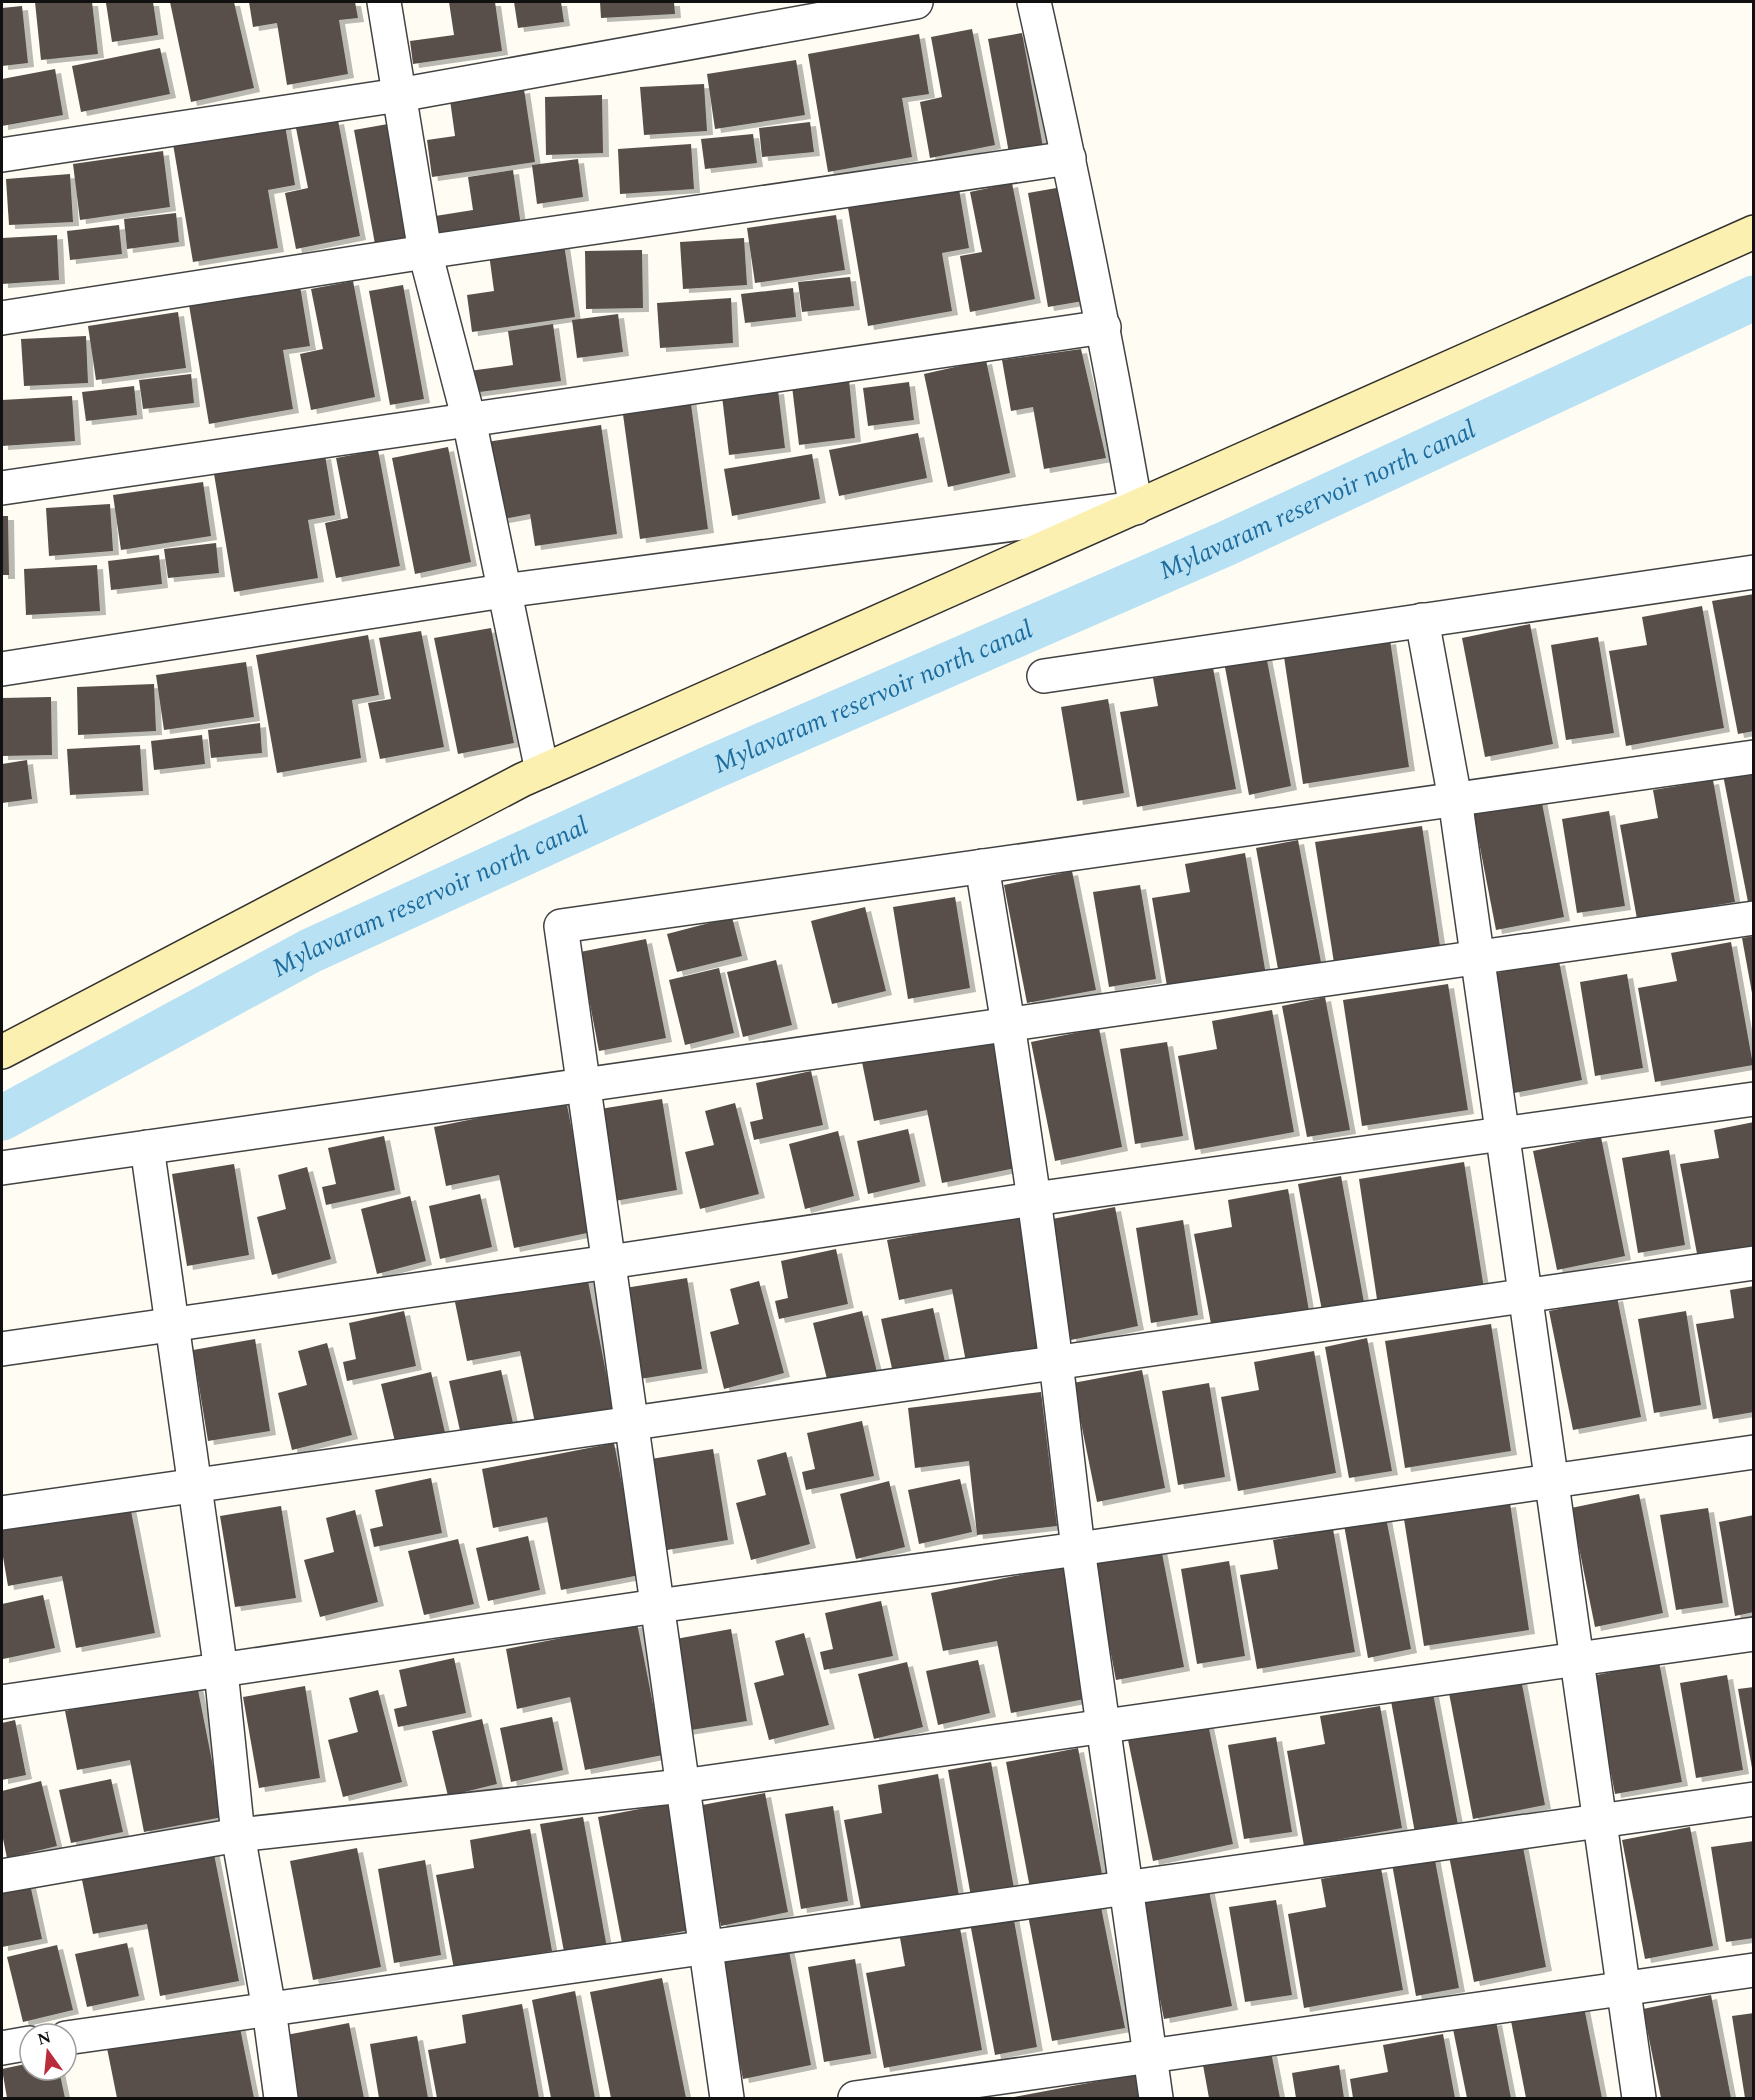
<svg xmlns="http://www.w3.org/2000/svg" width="1755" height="2100" font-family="Spectral,serif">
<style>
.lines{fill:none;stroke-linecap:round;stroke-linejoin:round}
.canal{stroke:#b9e1f4;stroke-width:45}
.building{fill:#58504c;filter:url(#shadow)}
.street-casing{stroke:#434343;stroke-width:36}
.secondary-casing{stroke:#323232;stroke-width:36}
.street{stroke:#fff;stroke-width:33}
.secondary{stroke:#fcf0b1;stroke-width:33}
.labels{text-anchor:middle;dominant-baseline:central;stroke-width:6;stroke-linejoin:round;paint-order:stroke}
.water-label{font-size:26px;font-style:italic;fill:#1c6c9e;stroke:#fff}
</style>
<defs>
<filter id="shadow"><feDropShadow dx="6" dy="4" stdDeviation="0" flood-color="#0004"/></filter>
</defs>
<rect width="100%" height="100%" fill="#fefcf3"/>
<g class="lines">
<path class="canal" id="s1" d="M2 1118 310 951 708 769 1225 544 1754 298"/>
</g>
<g class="building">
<polygon points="35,2 92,2 98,54 41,60"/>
<polygon points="119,2 153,2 158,35 112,42 106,3"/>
<polygon points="170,2 234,2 254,88 191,102"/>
<polygon points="249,2 355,2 358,18 339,20 348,74 287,85 277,23 253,27"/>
<polygon points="449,2 495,2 502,51 413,64 410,41 454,35"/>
<polygon points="514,2 561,2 564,22 518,28"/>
<polygon points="600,2 674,2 675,14 601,18"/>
<polygon points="22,6 28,63 2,66 2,8"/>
<polygon points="972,29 995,145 930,158 920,102 942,97 931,37"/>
<polygon points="1022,33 1043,147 1009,153 988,39"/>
<polygon points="919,34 929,94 902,98 912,157 828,172 808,54"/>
<polygon points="160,48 170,94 81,112 72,66"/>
<polygon points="796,60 805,115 715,129 707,74"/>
<polygon points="55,69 63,115 2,126 2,79"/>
<polygon points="704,84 707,131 644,135 640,87"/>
<polygon points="524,89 535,162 432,177 427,140 455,136 450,100"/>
<polygon points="602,95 603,153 546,155 545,97"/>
<polygon points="338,120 360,236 296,249 285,193 308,188 296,128"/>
<polygon points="810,122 814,152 762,157 759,128"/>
<polygon points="388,124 408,237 375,244 354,130"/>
<polygon points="285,125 295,185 268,190 278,248 193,262 173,144"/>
<polygon points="753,134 757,163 705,169 701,139"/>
<polygon points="691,144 694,189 620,194 618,149"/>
<polygon points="163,151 170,207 80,220 73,164"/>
<polygon points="578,159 583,197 537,204 532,165"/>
<polygon points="513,170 521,226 432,239 429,217 473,210 468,177"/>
<polygon points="70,174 73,222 9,225 6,179"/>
<polygon points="1012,183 1035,299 970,312 960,256 982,252 970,192"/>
<polygon points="1062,187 1083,301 1048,307 1028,193"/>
<polygon points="959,189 969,248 942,253 952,311 868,326 848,208"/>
<polygon points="176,213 179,242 127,249 124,219"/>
<polygon points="836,215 845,270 755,283 747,228"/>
<polygon points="119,225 122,254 70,260 67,231"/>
<polygon points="57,235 59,280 2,284 2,238"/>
<polygon points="744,238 747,285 683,289 680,242"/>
<polygon points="564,244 575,317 472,332 467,295 494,291 489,254"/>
<polygon points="642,250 643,308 586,309 585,251"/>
<polygon points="850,277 854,306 802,312 798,282"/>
<polygon points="353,281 375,397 311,410 300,354 323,349 311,289"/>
<polygon points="403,285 424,399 390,405 369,291"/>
<polygon points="300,286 310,346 283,350 293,409 209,424 189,305"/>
<polygon points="793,288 796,317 745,323 741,294"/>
<polygon points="731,298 733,343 660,348 657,303"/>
<polygon points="178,312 186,368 96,380 88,326"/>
<polygon points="618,314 623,352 577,358 572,320"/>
<polygon points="553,324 561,381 472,393 469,371 513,365 508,331"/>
<polygon points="86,336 88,383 24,386 21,339"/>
<polygon points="1081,349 1106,458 1044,469 1033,407 1011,411 1002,360"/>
<polygon points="986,360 1010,473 948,487 924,374"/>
<polygon points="191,374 194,403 143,409 139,380"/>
<polygon points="849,380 855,438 799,445 792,386"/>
<polygon points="909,382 914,420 868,426 863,388"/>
<polygon points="134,386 137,415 86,421 82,392"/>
<polygon points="778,390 785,448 729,455 722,396"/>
<polygon points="72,396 75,441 2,446 2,400"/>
<polygon points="690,397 708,529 640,539 622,407"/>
<polygon points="601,425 617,534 535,546 530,514 498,520 486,442"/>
<polygon points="918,433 927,478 839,496 829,450"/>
<polygon points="448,447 471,562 415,574 392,458"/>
<polygon points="378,450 400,566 336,578 325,523 348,518 336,458"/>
<polygon points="812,454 820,499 732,516 724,469"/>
<polygon points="325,455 335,515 308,520 318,578 234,592 214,474"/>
<polygon points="203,482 211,536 121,550 113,495"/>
<polygon points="110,504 113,551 49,556 46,508"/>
<polygon points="2,516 8,516 9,575 2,575"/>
<polygon points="216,543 219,573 168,578 164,549"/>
<polygon points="159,555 162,584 111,590 108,561"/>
<polygon points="97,565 100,611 26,615 24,569"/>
<polygon points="1754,594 1754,731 1738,734 1712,601"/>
<polygon points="1702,606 1724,728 1626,746 1609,651 1647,645 1642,617"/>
<polygon points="1530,624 1553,744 1485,757 1462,638"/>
<polygon points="491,628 514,743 458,754 434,638"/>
<polygon points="421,631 444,747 380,759 368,703 391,699 379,638"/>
<polygon points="368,635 379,695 352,700 361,758 277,773 256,655"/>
<polygon points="1598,637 1614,733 1566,740 1551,645"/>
<polygon points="1390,640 1409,767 1303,784 1284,657"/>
<polygon points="1266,655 1291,786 1249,795 1224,662"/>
<polygon points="246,662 254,717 164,730 156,675"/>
<polygon points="1213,668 1236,789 1137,807 1120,712 1158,706 1153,678"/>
<polygon points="154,684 156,731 78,735 77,687"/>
<polygon points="51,697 52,755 2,756 2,698"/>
<polygon points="1108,699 1124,793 1077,801 1061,707"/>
<polygon points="260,723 262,753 211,758 208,730"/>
<polygon points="202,735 205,764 154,770 151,741"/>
<polygon points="140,745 143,791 70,795 67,749"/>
<polygon points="27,760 32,799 2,803 2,764"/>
<polygon points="1754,769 1754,906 1749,907 1723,775"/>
<polygon points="1713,780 1735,902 1637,919 1620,825 1658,818 1653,790"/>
<polygon points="1541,798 1564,917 1496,930 1473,811"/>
<polygon points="1609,811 1625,906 1577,913 1562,819"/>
<polygon points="1422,826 1441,953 1335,969 1315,842"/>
<polygon points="1298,840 1323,973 1280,980 1256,848"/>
<polygon points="1245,853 1266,975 1168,992 1152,898 1190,892 1185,864"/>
<polygon points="1072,871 1096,990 1027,1003 1004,885"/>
<polygon points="1140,885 1156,979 1109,987 1093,892"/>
<polygon points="955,897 970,988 908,999 893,907"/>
<polygon points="865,907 886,991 832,1004 811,921"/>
<polygon points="732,917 742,956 677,972 667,934"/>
<polygon points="1754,936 1754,993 1752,993 1742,938"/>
<polygon points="646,939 666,1038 599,1051 580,952"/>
<polygon points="1731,942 1753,1065 1655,1082 1638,988 1677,981 1671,953"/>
<polygon points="776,960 792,1025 743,1037 727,972"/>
<polygon points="1559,961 1582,1080 1514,1093 1491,974"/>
<polygon points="719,968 734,1033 685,1045 669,980"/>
<polygon points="1627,974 1643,1068 1595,1076 1580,982"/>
<polygon points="1448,984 1468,1110 1362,1126 1343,1000"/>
<polygon points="1325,997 1350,1130 1307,1137 1282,1006"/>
<polygon points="1272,1010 1294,1132 1195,1150 1178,1056 1217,1049 1212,1021"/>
<polygon points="1099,1028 1122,1147 1055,1161 1031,1042"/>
<polygon points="994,1035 1020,1167 942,1183 927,1110 874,1121 862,1062"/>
<polygon points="1167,1042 1183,1136 1135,1144 1120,1049"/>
<polygon points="811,1071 823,1125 754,1140 750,1122 763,1119 756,1083"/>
<polygon points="662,1099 677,1190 615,1201 600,1109"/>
<polygon points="566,1100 592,1232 514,1248 499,1175 446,1186 434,1127"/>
<polygon points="735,1103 759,1194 700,1209 685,1152 714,1145 705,1111"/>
<polygon points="1754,1122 1754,1249 1698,1259 1680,1164 1719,1158 1714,1130"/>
<polygon points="908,1129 920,1182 868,1194 857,1141"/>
<polygon points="838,1131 854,1196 805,1209 789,1144"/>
<polygon points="384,1136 395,1190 326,1205 322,1187 336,1184 328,1148"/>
<polygon points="1601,1137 1625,1256 1557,1270 1533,1151"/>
<polygon points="1669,1150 1685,1245 1638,1253 1622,1158"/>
<polygon points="1464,1162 1484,1289 1378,1306 1359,1179"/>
<polygon points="234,1164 249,1255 187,1266 172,1174"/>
<polygon points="307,1167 331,1259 272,1275 257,1217 286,1209 278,1175"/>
<polygon points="1341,1176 1365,1308 1323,1316 1298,1184"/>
<polygon points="1288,1189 1309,1311 1212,1329 1194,1234 1232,1227 1228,1200"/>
<polygon points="480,1194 492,1247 440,1259 429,1206"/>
<polygon points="410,1196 426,1261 377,1274 361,1209"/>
<polygon points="1115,1207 1138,1326 1071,1340 1047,1220"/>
<polygon points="1019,1215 1045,1346 966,1362 952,1289 899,1300 887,1240"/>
<polygon points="1183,1220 1198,1315 1151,1323 1136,1228"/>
<polygon points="836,1249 848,1304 779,1319 775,1301 788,1298 781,1261"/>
<polygon points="587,1276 613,1408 535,1423 520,1351 467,1361 455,1302"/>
<polygon points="687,1278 702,1369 640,1379 625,1288"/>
<polygon points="759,1281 784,1373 724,1389 710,1332 739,1324 730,1289"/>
<polygon points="1754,1286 1754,1412 1713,1419 1696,1324 1734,1318 1730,1290"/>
<polygon points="1617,1297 1641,1417 1573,1430 1549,1311"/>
<polygon points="933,1308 945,1362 893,1373 881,1319"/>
<polygon points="404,1311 416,1366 347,1381 343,1362 356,1359 349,1323"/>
<polygon points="862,1311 878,1376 829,1387 813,1323"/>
<polygon points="1686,1311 1701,1405 1654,1413 1638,1319"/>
<polygon points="1491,1324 1511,1451 1405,1468 1385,1341"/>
<polygon points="1367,1338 1392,1471 1349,1478 1325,1347"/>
<polygon points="255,1339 270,1431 208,1441 193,1350"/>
<polygon points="327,1343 352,1435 292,1450 278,1393 307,1385 298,1351"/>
<polygon points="1314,1351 1336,1473 1238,1491 1221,1397 1259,1390 1254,1362"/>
<polygon points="501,1370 513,1423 461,1435 449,1381"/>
<polygon points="1142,1370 1165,1488 1097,1502 1073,1383"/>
<polygon points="431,1372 446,1437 397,1450 381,1384"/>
<polygon points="1209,1383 1225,1477 1178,1485 1162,1391"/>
<polygon points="1041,1392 1057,1526 977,1535 969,1461 915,1468 908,1408"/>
<polygon points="862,1421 874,1476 806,1490 802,1472 815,1469 807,1433"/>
<polygon points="614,1443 640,1575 561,1590 547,1517 493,1528 482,1469"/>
<polygon points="713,1449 728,1540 667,1550 651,1459"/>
<polygon points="786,1452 810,1544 751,1560 736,1503 766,1495 757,1460"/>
<polygon points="431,1478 442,1533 374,1547 370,1529 383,1526 375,1490"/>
<polygon points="960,1479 972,1532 919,1544 908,1490"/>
<polygon points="889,1481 905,1547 856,1559 840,1494"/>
<polygon points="1639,1494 1663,1613 1595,1627 1571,1508"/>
<polygon points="129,1501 155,1633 76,1648 62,1576 8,1586 2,1551 2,1526"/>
<polygon points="1510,1503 1529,1630 1424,1646 1404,1519"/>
<polygon points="281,1506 296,1598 235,1607 220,1516"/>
<polygon points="1708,1508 1723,1603 1676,1610 1660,1515"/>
<polygon points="355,1510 378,1602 320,1617 304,1560 334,1552 326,1518"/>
<polygon points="1754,1515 1754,1612 1735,1616 1719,1522"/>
<polygon points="1386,1517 1411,1649 1368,1658 1344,1525"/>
<polygon points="1333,1529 1355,1652 1257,1669 1240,1575 1278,1569 1273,1540"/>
<polygon points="528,1536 540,1590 488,1601 476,1548"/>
<polygon points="458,1539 474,1604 424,1615 408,1551"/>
<polygon points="1161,1548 1184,1667 1116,1680 1093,1562"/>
<polygon points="1229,1561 1245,1656 1197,1664 1181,1569"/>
<polygon points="1064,1566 1090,1698 1011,1713 997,1641 943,1651 931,1593"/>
<polygon points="43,1595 55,1648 3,1659 2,1604"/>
<polygon points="881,1601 893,1656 824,1670 820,1652 833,1649 825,1613"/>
<polygon points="637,1623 663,1755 585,1770 570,1697 517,1709 506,1649"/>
<polygon points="731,1629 747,1721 685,1731 670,1640"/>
<polygon points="804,1633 829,1725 769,1740 754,1683 784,1675 775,1641"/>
<polygon points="454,1658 466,1713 398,1727 394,1709 407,1706 399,1670"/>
<polygon points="978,1660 990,1713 938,1725 926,1671"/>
<polygon points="907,1662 923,1727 874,1739 858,1674"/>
<polygon points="1659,1662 1682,1782 1615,1794 1592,1676"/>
<polygon points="1727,1675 1743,1770 1696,1778 1680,1683"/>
<polygon points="1521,1679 1545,1805 1473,1819 1449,1693"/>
<polygon points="197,1685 223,1817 144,1832 130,1760 77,1770 65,1711"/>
<polygon points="305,1686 320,1778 259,1788 243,1697"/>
<polygon points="1754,1687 1754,1768 1752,1768 1738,1689"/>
<polygon points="378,1690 402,1782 343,1797 328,1740 358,1732 349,1698"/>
<polygon points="1433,1693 1458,1825 1415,1833 1391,1701"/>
<polygon points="1380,1706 1402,1828 1304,1846 1287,1751 1325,1744 1320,1716"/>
<polygon points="552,1717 563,1770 511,1782 500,1728"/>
<polygon points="482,1719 497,1784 448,1796 432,1731"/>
<polygon points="15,1720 26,1775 2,1780 2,1723"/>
<polygon points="1208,1724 1233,1844 1153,1861 1128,1740"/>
<polygon points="1276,1737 1292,1832 1244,1839 1228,1745"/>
<polygon points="1078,1748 1102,1874 1030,1888 1006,1762"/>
<polygon points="991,1762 1015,1894 972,1902 948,1770"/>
<polygon points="938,1774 959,1896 862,1914 844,1820 882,1813 878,1785"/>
<polygon points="111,1779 123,1832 71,1843 59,1790"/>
<polygon points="41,1781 57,1846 7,1858 2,1834 2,1791"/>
<polygon points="765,1793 788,1912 721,1926 697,1806"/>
<polygon points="670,1803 695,1929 622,1943 598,1817"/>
<polygon points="833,1806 848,1901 801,1909 785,1814"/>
<polygon points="583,1817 607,1948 565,1957 540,1824"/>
<polygon points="1690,1827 1713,1946 1645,1959 1622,1840"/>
<polygon points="530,1829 552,1951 454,1969 436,1875 474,1868 470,1840"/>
<polygon points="1754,1841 1754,1938 1726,1942 1711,1847"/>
<polygon points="1522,1842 1546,1967 1474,1982 1449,1856"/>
<polygon points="357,1848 381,1967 313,1980 290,1861"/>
<polygon points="213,1849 239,1981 160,1996 147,1924 93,1934 81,1875"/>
<polygon points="1434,1855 1459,1988 1416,1996 1392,1864"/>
<polygon points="425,1860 441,1955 394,1963 378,1869"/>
<polygon points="1381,1868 1403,1990 1304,2008 1288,1914 1326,1907 1321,1879"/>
<polygon points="30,1884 42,1939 2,1947 2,1890"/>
<polygon points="1208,1886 1232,2006 1164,2019 1140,1900"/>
<polygon points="1276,1900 1292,1995 1245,2002 1229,1907"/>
<polygon points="1100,1902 1125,2028 1052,2041 1028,1915"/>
<polygon points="1013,1915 1037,2047 995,2055 970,1923"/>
<polygon points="960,1928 982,2050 884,2068 866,1973 905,1966 900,1938"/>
<polygon points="127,1943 139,1996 87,2007 75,1954"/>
<polygon points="57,1945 73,2010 23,2022 7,1957"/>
<polygon points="788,1946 811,2065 743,2079 719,1959"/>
<polygon points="855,1959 871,2054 824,2062 808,1967"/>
<polygon points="662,1978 686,2098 611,2098 590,1992"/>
<polygon points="575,1991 595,2098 551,2098 532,2000"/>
<polygon points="1711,1995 1731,2098 1661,2098 1643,2009"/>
<polygon points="522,2004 539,2098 437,2098 428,2050 466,2043 462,2015"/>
<polygon points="1584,2007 1602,2098 1526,2098 1511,2021"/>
<polygon points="1754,2013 1754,2098 1745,2098 1732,2016"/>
<polygon points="1496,2021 1511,2098 1467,2098 1453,2029"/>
<polygon points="239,2023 254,2098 117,2098 107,2048"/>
<polygon points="349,2023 364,2098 293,2098 281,2036"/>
<polygon points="1443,2034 1455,2098 1353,2098 1350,2079 1388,2072 1383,2045"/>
<polygon points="417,2036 428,2098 379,2098 370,2044"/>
<polygon points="1271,2052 1280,2098 1209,2098 1203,2065"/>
<polygon points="30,2063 30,2070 59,2070 65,2098 7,2098 2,2069"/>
<polygon points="1339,2065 1344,2098 1296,2098 1292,2073"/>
<polygon points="1136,2074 1140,2098 1014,2098 1014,2097"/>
</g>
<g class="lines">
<defs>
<g id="street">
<polyline points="384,2 425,252 469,420 542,771"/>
<polyline points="2,155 399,95 916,2"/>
<polyline points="2,318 425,252 1069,158"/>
<polyline points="2,488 1104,327"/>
<polyline points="1422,620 1455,799 1639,2098"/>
<path d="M2 669 503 591 1136 508C1106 338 1072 170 1034 2"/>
<polyline points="1044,676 1754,572"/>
<polyline points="982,866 1008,1024 1034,1199 1056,1362 1078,1549 1156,2098"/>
<polyline points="147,1147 221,1671 238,1835 269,2009 281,2098"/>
<polyline points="2,1168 1754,918"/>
<polyline points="2,1349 609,1262 1034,1199 1754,1099"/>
<polyline points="2,1513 1754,1263"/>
<polyline points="2,1702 657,1606 1078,1549 1754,1452"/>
<polyline points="2,1876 238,1835 682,1786 1754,1634"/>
<polyline points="66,2038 1754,1799"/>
<polyline points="2,2048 30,2043"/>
<polyline points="727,2098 561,926 1754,757"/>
<polyline points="855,2098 1754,1970"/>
</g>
<polyline id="secondary" points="2,1052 522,780 1754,232"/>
</defs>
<use href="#street" class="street-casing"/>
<use href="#secondary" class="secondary-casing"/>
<use href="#street" class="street"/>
<use href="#secondary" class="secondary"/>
</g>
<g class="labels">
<g class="water-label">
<text stroke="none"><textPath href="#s1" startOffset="1454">Mylavaram reservoir north canal</textPath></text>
<text stroke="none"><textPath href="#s1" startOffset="968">Mylavaram reservoir north canal</textPath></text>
<text stroke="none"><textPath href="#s1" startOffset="482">Mylavaram reservoir north canal</textPath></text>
</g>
</g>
<rect width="1755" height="2100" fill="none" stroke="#101010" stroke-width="6"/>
<g transform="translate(48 2052) rotate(345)"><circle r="28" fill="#ffffff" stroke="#9f9f9f" stroke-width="1.5"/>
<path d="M0-4.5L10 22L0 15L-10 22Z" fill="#bb2c3a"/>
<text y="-9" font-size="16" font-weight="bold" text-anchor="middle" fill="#101010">N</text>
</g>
</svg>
